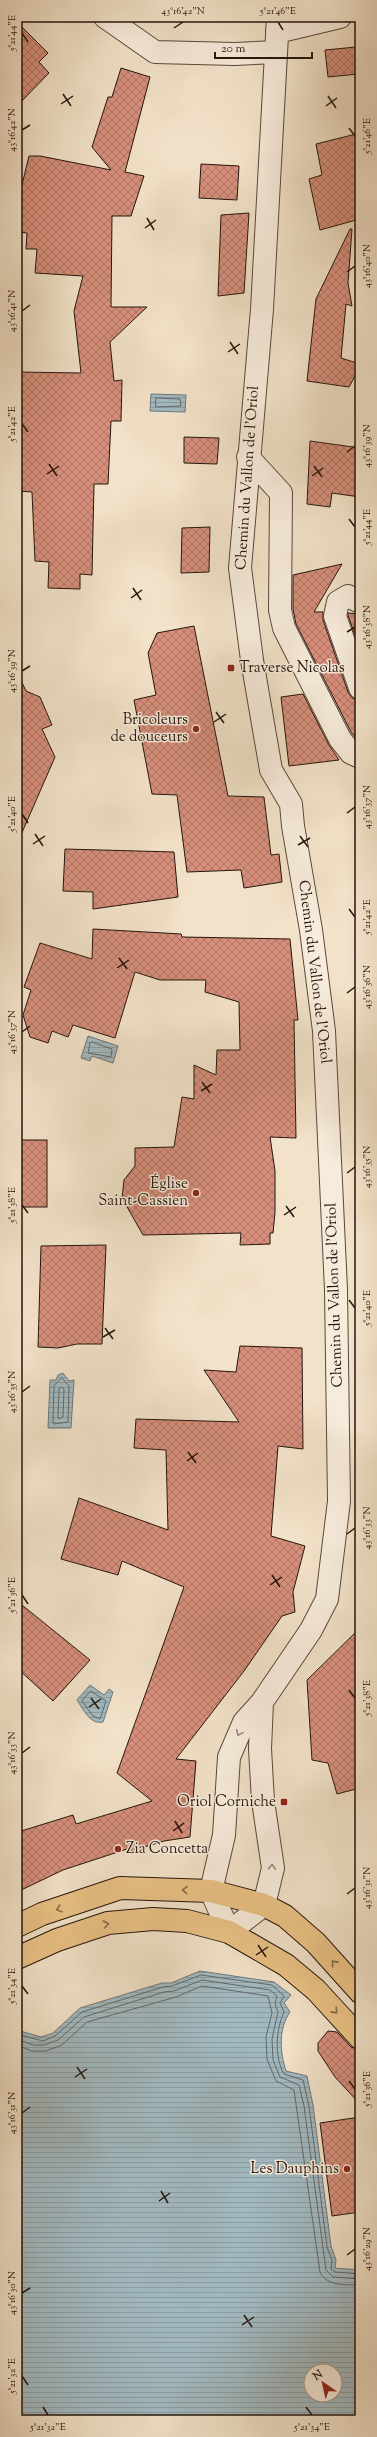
<svg xmlns="http://www.w3.org/2000/svg" width="377" height="2437" font-family="'Sorts Mill Goudy',serif">
<style>
.water{fill:url(#water-rules);stroke:#707879;fill-rule:evenodd}
.lines{fill:none;stroke-linecap:round;stroke-linejoin:round}
.shore{stroke:#636867;stroke-width:1}
.building{fill:url(#building-cross-hatch);stroke:#24150c}
.minor-casing{stroke:#58483b;stroke-width:24}
.major-casing{stroke:#24150c;stroke-width:24}
.minor{stroke:#f7ecdc;stroke-width:22}
.major{stroke:#e9c184;stroke-width:22}
.oneway{stroke:#988b7e}
.oneway2{stroke:#866b48}
.ticks{fill:none;stroke:#24150c;stroke-width:1.5}
.poi-dot{fill:#8f2418;stroke:#f7ecdc;stroke-width:1.5}
.labels{text-anchor:middle;dominant-baseline:central;stroke-width:3;stroke-linejoin:round;paint-order:stroke}
.street-label{font-size:15px;fill:#24150c;stroke:#f7ecdc}
.poi-label{font-size:15px;fill:#24150c;stroke:#f7ecdc;text-anchor:end}
.neatline{fill:none;stroke:#24150c;stroke-width:1.5}
.ticks-label{font-size:10px;text-anchor:middle;fill:#24150c}
</style>
<defs>
<pattern id="water-rules" width="6" height="5" patternUnits="userSpaceOnUse"><rect width="6" height="5" fill="#a2bac2"/><path d="M0 2.5h6" fill="none" stroke="#8b9fa6"/></pattern>
<pattern id="building-cross-hatch" width="8" height="8" patternUnits="userSpaceOnUse"><rect width="8" height="8" fill="#d78f7c"/><path d="M0 0l8 8M0 8l8-8" fill="none" stroke="#ae7464"/></pattern>
</defs>
<rect width="100%" height="100%" fill="#f2e2c9"/>
<filter id="stains"><feTurbulence type="fractalNoise" baseFrequency=".005" numOctaves="4"/><feColorMatrix values="0 0 0 0 .2 0 0 0 0 .09 0 0 0 0 .02 0 0 0 .5 -.17"/></filter>
<radialGradient id="worn" r=".72"><stop offset=".6" stop-color="#630" stop-opacity="0"/><stop offset="1" stop-color="#630" stop-opacity=".3"/></radialGradient>
<g class="water">
<polygon points="151,394 186,395 185,412 150,411"/>
<polygon points="88,1036 118,1046 113,1063 92,1056 90,1061 81,1058"/>
<polygon points="63,1373 69,1381 74,1380 71,1428 48,1428 50,1380 56,1380 58,1375"/>
<path d="M90 1685 104 1695 109 1689 113 1692 103 1722C90 1725 83 1709 77 1700Z"/>
<path d="M200 1971 274 1982 291 1995 284 2003 290 2012C278 2029 280 2053 286 2071L307 2076 313 2105 331 2246 336 2260 335 2268 360 2270V2420H17V2030L41 2037 53 2033 80 2008 162 1983H171ZM311 2371H335V2395H311Z"/>
</g>
<g class="lines">
<g class="shore">
<polygon points="156,398 180,399 181,406 156,407"/>
<polygon points="92,1042 112,1049 111,1057 88,1053 90,1043"/>
<polygon points="62,1378 69,1386 68,1422 54,1424 53,1422 54,1386"/>
<polygon points="62,1387 64,1389 63,1417 59,1419 58,1417 59,1389"/>
<polygon points="91,1691 106,1701 100,1719 93,1716 82,1701"/>
<path d="M17 2034 43 2041 55 2036 82 2012 163 1987 172 1986 201 1975 272 1985 284 1996 280 2003 284 2012C276 2029 274 2057 284 2074L303 2080 309 2106 327 2247 332 2260 331 2269 335 2272 360 2274"/>
<polyline points="17,2039 33,2045 44,2045 58,2040 84,2017 164,1992 174,1991 202,1980 270,1990 277,1996 275,2004 278,2012 272,2039 273,2060 280,2077 299,2085 304,2106 326,2270 333,2277 360,2279"/>
<path d="M17 2045 32 2051H46L62 2045 87 2022 176 1997 202 1986 268 1996 272 2013 266 2037 267 2059 276 2081 294 2090 320 2272C326 2286 346 2285 360 2285"/>
</g>
</g>
<g class="building">
<polygon points="17,22 48,53 39,62 49,73 17,106"/>
<polygon points="356,47 359,74 328,77 325,50"/>
<polygon points="121,68 150,77 125,172 144,176 131,216 112,216 111,307 147,307 110,342 114,381 122,380 121,421 111,421 108,484 94,484 92,575 80,574 80,589 48,588 49,562 35,561 32,492 17,491 17,372 81,373 74,311 83,276 35,273 37,249 26,249 27,233 17,232 17,192 20,193 29,156 40,156 111,170 92,147 108,97 112,97"/>
<polygon points="360,133 360,219 320,230 309,179 322,175 316,144"/>
<polygon points="201,164 239,166 237,200 199,198"/>
<polygon points="249,213 244,293 218,296 221,215"/>
<polygon points="350,229 352,229 348,283 352,306 346,304 341,358 360,364 360,367 349,387 307,381 316,299"/>
<polygon points="184,437 219,438 217,464 184,463"/>
<polygon points="310,441 360,448 360,497 332,493 330,507 307,504"/>
<polygon points="210,527 209,572 181,573 182,528"/>
<polygon points="342,564 314,612 323,612 323,620 348,692 352,698 360,700 360,743 351,732 296,624 293,609 293,575"/>
<polygon points="348,613 360,614 360,650 348,615"/>
<polygon points="194,626 228,796 264,797 271,855 279,854 282,882 244,888 241,870 187,872 177,795 152,794 134,700 156,695 148,653 157,633"/>
<polygon points="17,672 26,691 40,697 52,725 42,729 55,757 17,844"/>
<polygon points="303,694 329,745 339,760 289,766 281,697"/>
<polygon points="65,849 174,852 178,897 93,909 93,892 63,891"/>
<polygon points="93,929 181,934 182,937 290,939 298,1020 294,1020 296,1138 270,1137 275,1171 275,1212 273,1233 270,1233 270,1244 240,1245 241,1233 143,1235 122,1198 124,1180 135,1166 135,1148 174,1147 182,1097 194,1099 194,1065 216,1075 217,1050 240,1050 239,1002 205,992 206,980 160,980 135,972 115,1038 73,1025 68,1037 52,1031 48,1043 30,1037 23,1015 31,990 24,987 40,943 92,959"/>
<rect x="17" y="1140" width="30" height="67"/>
<polygon points="106,1245 102,1344 77,1344 58,1348 38,1347 41,1246"/>
<polygon points="240,1346 302,1348 303,1449 278,1446 271,1536 305,1546 293,1592 295,1612 282,1616 244,1671 176,1759 196,1761 190,1837 164,1841 128,1852 127,1849 63,1870 17,1892 17,1843 21,1842 18,1832 73,1815 76,1824 152,1801 117,1773 184,1587 122,1561 118,1575 61,1559 79,1498 168,1530 166,1450 134,1448 136,1419 239,1422 204,1370 236,1372"/>
<polygon points="17,1601 90,1660 53,1701 17,1668"/>
<polygon points="360,1628 360,1788 337,1794 328,1763 312,1760 307,1680"/>
<polygon points="328,2031 337,2032 351,2047 360,2050 360,2104 335,2077 318,2051 318,2043"/>
<polygon points="360,2117 360,2212 332,2216 320,2123"/>
</g>
<g class="lines">
<defs>
<g id="minor">
<polyline points="105,17 155,52 235,54 276,52"/>
<polyline points="277,32 340,17"/>
<polyline points="248,457 281,493 280,610 284,628 340,739 351,753 360,757"/>
<polyline points="360,602 348,596 338,602 335,616 360,688"/>
<polyline points="262,1702 260,1749 263,1801 273,1868 264,1905 229,1932 211,1891 224,1835 229,1757 244,1722 262,1702 311,1630 327,1599 339,1501 336,1290 324,1031 311,930 293,826 291,804 271,770 252,660 240,568 262,309 278,17"/>
</g>
<g id="major">
<polyline points="17,1926 42,1914 120,1888 211,1891 264,1905 285,1916 316,1943 360,1992"/>
<polyline points="17,1958 57,1940 108,1923 153,1919 187,1921 229,1932 286,1965 316,1990 360,2038"/>
</g>
</defs>
<use href="#minor" class="minor-casing"/>
<use href="#major" class="major-casing"/>
<use href="#minor" class="minor"/>
<use href="#major" class="major"/>
</g>
<defs><path id="oneway-chevron" d="M-2-3.5L2.5 0L-2 3.5" fill="none" stroke-width="1.6" stroke-linecap="round" stroke-linejoin="round"/></defs>
<g class="oneway">
<use href="#oneway-chevron" transform="translate(239 1733) rotate(114)"/>
<use href="#oneway-chevron" transform="translate(272 1867) rotate(-88)"/>
</g>
<g class="oneway2">
<use href="#oneway-chevron" transform="translate(185 1890) rotate(-177)"/>
<use href="#oneway-chevron" transform="translate(59 1909) rotate(161)"/>
<use href="#oneway-chevron" transform="translate(106 1924) rotate(-14)"/>
<use href="#oneway-chevron" transform="translate(334 1963) rotate(-132)"/>
<use href="#oneway-chevron" transform="translate(335 2011) rotate(48)"/>
</g>
<path class="ticks" d="M278 22 283 30M174 28 183 22M22 33 28 42M63 94 71 106M328 96 336 108M61 104 73 96M326 106 337 98M349 128 355 136M22 130 30 125M147 218 154 230M145 228 156 220M347 272 355 266M22 311 30 305M230 342 238 354M228 352 240 344M22 424 28 432M347 452 355 446M49 464 57 476M314 466 322 477M47 474 59 466M312 476 323 468M349 519 355 527M133 588 141 600M131 598 142 590M347 632 355 627M22 671 30 666M216 712 224 723M214 722 226 714M347 813 355 807M22 814 28 823M35 834 43 846M300 836 308 847M33 844 45 836M298 845 310 838M349 909 355 917M119 958 127 969M117 968 129 960M347 993 355 987M22 1032 30 1026M202 1082 210 1093M201 1091 212 1084M347 1173 355 1167M22 1205 28 1213M286 1206 294 1217M284 1215 296 1207M349 1300 355 1308M105 1328 113 1339M103 1337 115 1330M22 1392 30 1386M188 1452 196 1463M187 1461 198 1453M347 1534 355 1528M272 1575 280 1587M270 1585 282 1577M22 1595 28 1604M349 1690 355 1698M91 1698 99 1709M89 1707 101 1699M22 1753 30 1747M175 1821 182 1833M173 1831 184 1823M347 1894 355 1888M258 1945 266 1957M256 1955 268 1947M22 1986 28 1994M77 2067 85 2079M75 2077 87 2069M349 2081 355 2089M22 2113 30 2107M161 2191 168 2203M159 2201 170 2193M347 2255 355 2249M22 2293 30 2288M244 2315 252 2327M242 2325 254 2317M22 2376 28 2385M43 2407 48 2415M306 2407 312 2415"/>
<g class="poi-dot">
<rect x="227" y="664" width="8" height="8" rx="2"/>
<circle cx="196" cy="729" r="4"/>
<circle cx="196" cy="1193" r="4"/>
<rect x="280" y="1798" width="8" height="8" rx="2"/>
<circle cx="118" cy="1849" r="4"/>
<circle cx="347" cy="2169" r="4"/>
</g>
<g class="labels">
<g class="street-label">
<text transform="translate(248 478) rotate(-86)">Chemin du Vallon de l'Oriol</text>
<text transform="translate(314 972) rotate(83)">Chemin du Vallon de l'Oriol</text>
<text transform="translate(335 1295) rotate(-92)">Chemin du Vallon de l'Oriol</text>
</g>
<g class="poi-label">
<text x="239" y="668" text-anchor="start">Traverse Nicolas</text>
<text x="188" y="720">Bricoleurs<tspan x="188" dy="17">de douceurs</tspan></text>
<text x="188" y="1184">Église<tspan x="188" dy="17">Saint-Cassien</tspan></text>
<text x="276" y="1802">Oriol Corniche</text>
<text x="126" y="1849" text-anchor="start">Zia Concetta</text>
<text x="339" y="2169">Les Dauphins</text>
</g>
</g>
<rect width="377" height="2437" fill="none" stroke="#f2e2c9" stroke-width="44"/>
<g transform="translate(323 2383) rotate(326)"><circle r="19" fill="#f7ecdc" stroke="#a39689"/>
<path d="M0-3L7 15L0 10L-7 15Z" fill="#8f2418"/>
<text y="-6" font-size="11" font-weight="bold" text-anchor="middle" fill="#24150c">N</text>
</g>
<path d="M215 52v6h97v-6" fill="none" stroke="#24150c" stroke-width="2"/>
<text x="221" y="52" font-size="12" fill="#24150c" stroke="#f7ecdc" stroke-width="3" paint-order="stroke">20 m</text>
<rect x="22" y="22" width="333" height="2393" class="neatline"/>
<g class="ticks-label">
<text x="183" y="14">43°16'42"N</text>
<text x="278" y="14">5°21'46"E</text>
<text transform="translate(11 33) rotate(-90)" y="4">5°21'44"E</text>
<text transform="translate(11 130) rotate(-90)" y="4">43°16'42"N</text>
<text transform="translate(366 136) rotate(-90)" y="4">5°21'46"E</text>
<text transform="translate(366 266) rotate(-90)" y="4">43°16'40"N</text>
<text transform="translate(11 311) rotate(-90)" y="4">43°16'41"N</text>
<text transform="translate(11 424) rotate(-90)" y="4">5°21'42"E</text>
<text transform="translate(366 446) rotate(-90)" y="4">43°16'39"N</text>
<text transform="translate(366 527) rotate(-90)" y="4">5°21'44"E</text>
<text transform="translate(366 627) rotate(-90)" y="4">43°16'38"N</text>
<text transform="translate(11 671) rotate(-90)" y="4">43°16'39"N</text>
<text transform="translate(366 807) rotate(-90)" y="4">43°16'37"N</text>
<text transform="translate(11 814) rotate(-90)" y="4">5°21'40"E</text>
<text transform="translate(366 917) rotate(-90)" y="4">5°21'42"E</text>
<text transform="translate(366 987) rotate(-90)" y="4">43°16'36"N</text>
<text transform="translate(11 1032) rotate(-90)" y="4">43°16'37"N</text>
<text transform="translate(366 1167) rotate(-90)" y="4">43°16'35"N</text>
<text transform="translate(11 1205) rotate(-90)" y="4">5°21'38"E</text>
<text transform="translate(366 1308) rotate(-90)" y="4">5°21'40"E</text>
<text transform="translate(11 1392) rotate(-90)" y="4">43°16'35"N</text>
<text transform="translate(366 1528) rotate(-90)" y="4">43°16'33"N</text>
<text transform="translate(11 1595) rotate(-90)" y="4">5°21'36"E</text>
<text transform="translate(366 1698) rotate(-90)" y="4">5°21'38"E</text>
<text transform="translate(11 1753) rotate(-90)" y="4">43°16'33"N</text>
<text transform="translate(366 1888) rotate(-90)" y="4">43°16'31"N</text>
<text transform="translate(11 1986) rotate(-90)" y="4">5°21'34"E</text>
<text transform="translate(366 2089) rotate(-90)" y="4">5°21'36"E</text>
<text transform="translate(11 2113) rotate(-90)" y="4">43°16'31"N</text>
<text transform="translate(366 2249) rotate(-90)" y="4">43°16'29"N</text>
<text transform="translate(11 2293) rotate(-90)" y="4">43°16'30"N</text>
<text transform="translate(11 2376) rotate(-90)" y="4">5°21'32"E</text>
<text x="48" y="2430">5°21'32"E</text>
<text x="312" y="2430">5°21'34"E</text>
</g>
<rect width="100%" height="100%" filter="url(#stains)"/>
<rect width="100%" height="100%" fill="url(#worn)"/>
</svg>
